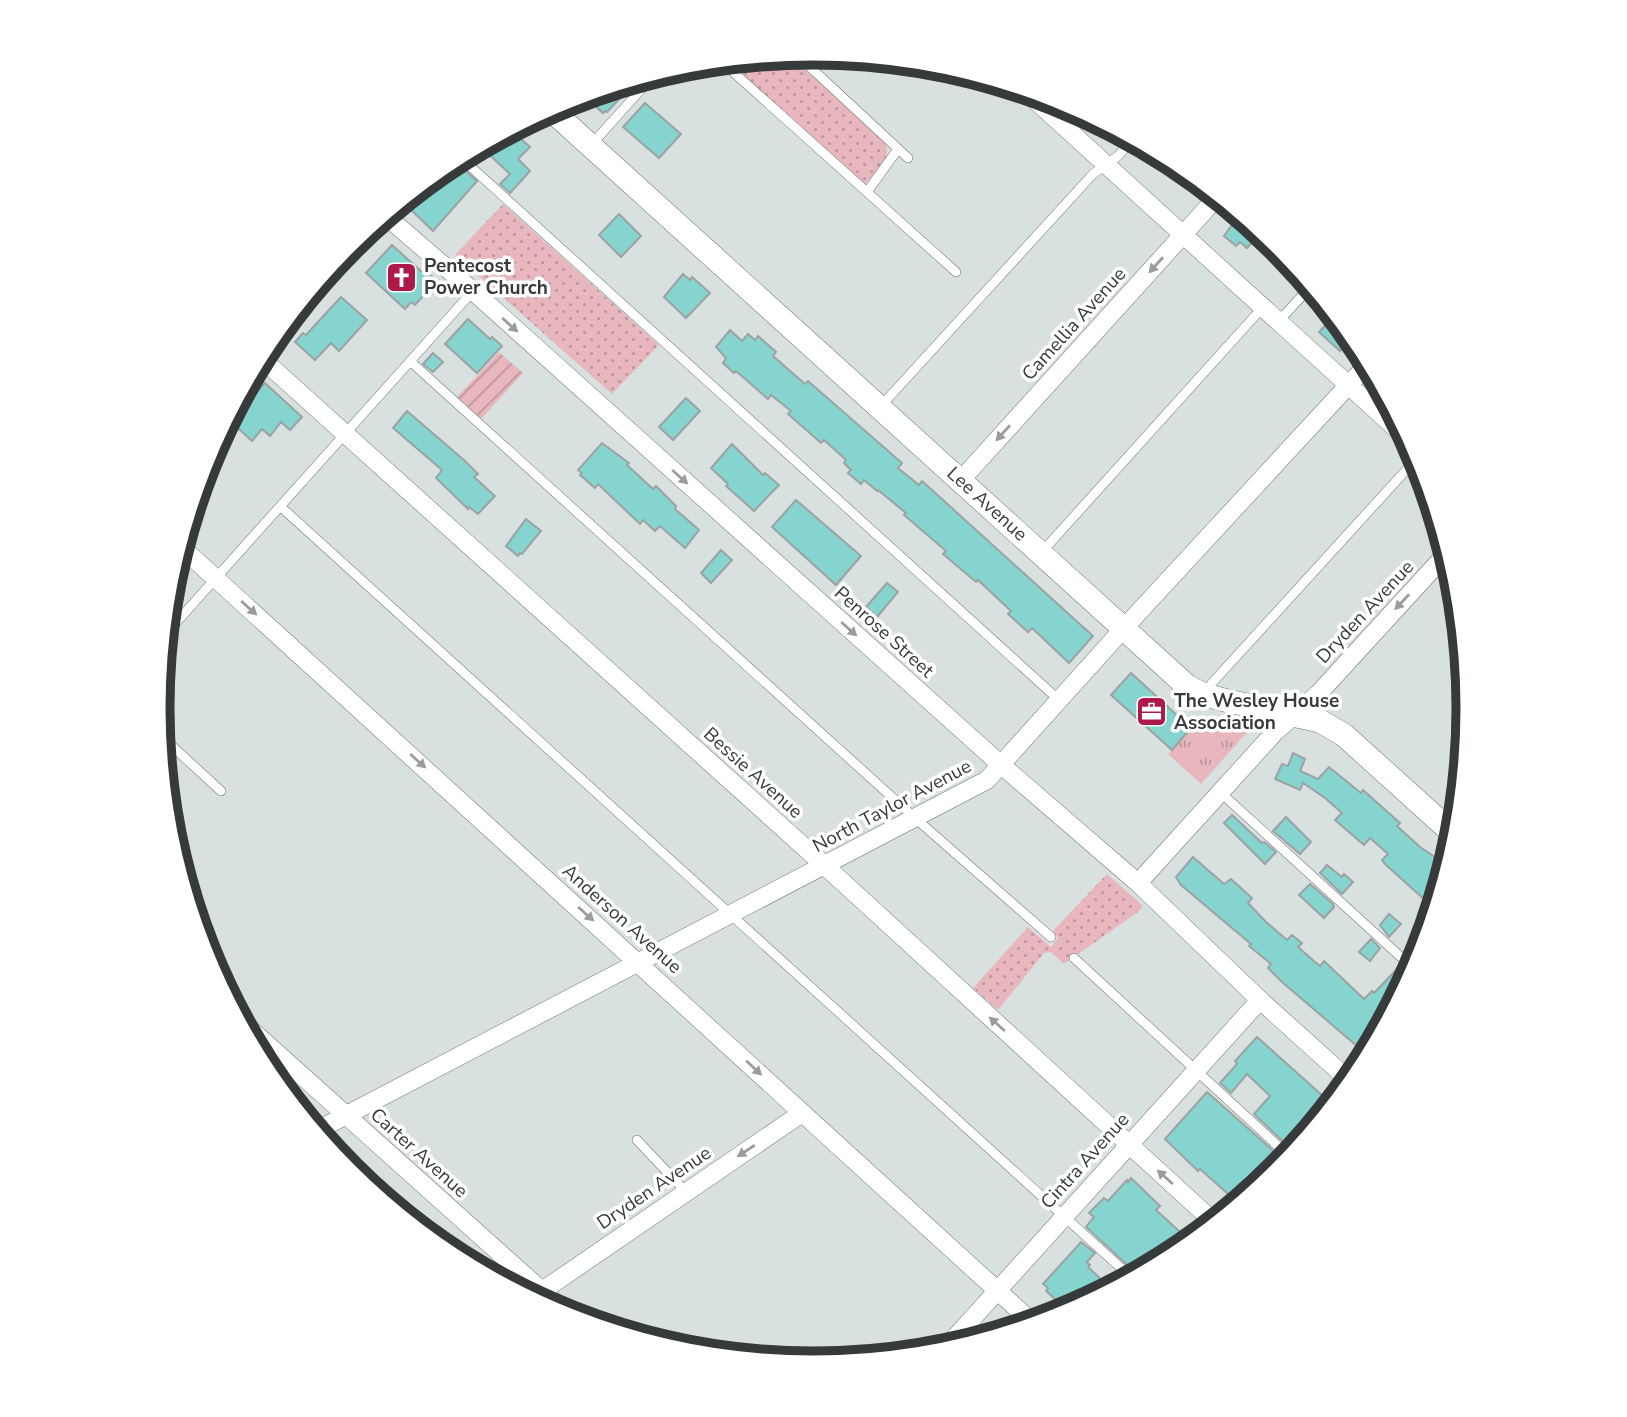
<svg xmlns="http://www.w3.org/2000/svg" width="1627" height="1417" font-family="'Nunito Sans',sans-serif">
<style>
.grass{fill:url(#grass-dots)}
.park{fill:url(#park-tufts)}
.garden{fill:url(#garden-furrows)}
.building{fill:#86d4cf;stroke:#9ba3a2;stroke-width:2}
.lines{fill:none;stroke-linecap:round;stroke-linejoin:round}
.service-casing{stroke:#6e7675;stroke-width:10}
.minor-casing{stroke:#6e7675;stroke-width:19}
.tertiary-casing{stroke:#6e7675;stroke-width:24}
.service{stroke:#fff;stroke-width:9}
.minor{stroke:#fff;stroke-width:18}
.tertiary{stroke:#fff;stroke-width:23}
.oneway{fill:#9b9c9c}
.labels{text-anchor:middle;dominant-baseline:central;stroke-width:7;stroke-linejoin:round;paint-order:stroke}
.poi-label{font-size:19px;font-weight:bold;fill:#373a3a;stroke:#fff;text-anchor:start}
.street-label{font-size:19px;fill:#373a3a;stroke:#fff}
.rim{fill:none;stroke:#373a3a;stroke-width:9}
</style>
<defs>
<pattern id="grass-dots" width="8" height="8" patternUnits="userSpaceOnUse" patternTransform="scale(1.75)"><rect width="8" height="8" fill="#e8b7be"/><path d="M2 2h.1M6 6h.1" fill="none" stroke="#bd969b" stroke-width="1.8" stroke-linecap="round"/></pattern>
<pattern id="park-tufts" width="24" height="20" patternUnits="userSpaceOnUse" patternTransform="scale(1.75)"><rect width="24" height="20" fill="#e8b7be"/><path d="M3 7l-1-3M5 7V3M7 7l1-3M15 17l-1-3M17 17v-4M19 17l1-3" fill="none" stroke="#bd969b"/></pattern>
<pattern id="garden-furrows" width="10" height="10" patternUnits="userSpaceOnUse" patternTransform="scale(1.75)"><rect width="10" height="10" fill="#e8b7be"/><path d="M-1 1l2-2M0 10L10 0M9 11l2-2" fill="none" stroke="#bd969b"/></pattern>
</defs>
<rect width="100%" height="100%" fill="#d8e1e0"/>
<g class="grass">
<polygon points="788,55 883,139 887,150 886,162 865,184 726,61"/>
<polygon points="503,204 659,345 612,394 455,255"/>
<polygon points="1107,874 1143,906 1138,912 1064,964 1051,952 1044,953 998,1010 973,988 1028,927 1051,947 1058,938 1052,932"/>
</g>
<polygon class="park" points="1200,719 1251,728 1201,784 1168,754"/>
<polygon class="garden" points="499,352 523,373 481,419 457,397"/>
<g class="building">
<polygon points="628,83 619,93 622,96 607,112 605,111 603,113 584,96"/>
<polygon points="645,103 681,134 659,158 623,127"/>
<polygon points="511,130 530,147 518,159 530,171 510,193 500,184 510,174 480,146"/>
<polygon points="454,160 477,181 433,231 408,207 442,169"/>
<polygon points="619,214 641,236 621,257 599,235"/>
<polygon points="1239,215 1260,233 1247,248 1240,242 1236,246 1224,236"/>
<polygon points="392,245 423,273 425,270 437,281 415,305 411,302 405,309 366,273"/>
<polygon points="683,274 690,280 692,277 710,293 686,318 664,297"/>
<polygon points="341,297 367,320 339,351 331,343 315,360 295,342 303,333 306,335"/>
<polygon points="1335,315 1354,337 1340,351 1319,332"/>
<polygon points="468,319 490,339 492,337 502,346 477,373 445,344"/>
<polygon points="730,330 742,341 748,334 755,340 758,336 776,352 773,356 805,384 808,381 902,463 898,468 919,485 922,481 1093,636 1069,663 1032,628 1028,632 1008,614 1011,611 978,580 976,582 943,554 946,551 904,515 906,513 878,490 877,491 864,480 861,484 848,473 851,470 844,463 846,460 824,440 821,443 788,414 791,411 771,395 768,399 736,371 734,373 723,363 726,358 716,347"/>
<polygon points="433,353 443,362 433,372 423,364"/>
<polygon points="265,383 302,417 290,430 281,422 270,436 262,429 252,441 228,419 238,404 242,407"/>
<polygon points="686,398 700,411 673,440 659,427"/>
<polygon points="407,411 465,461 478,474 474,477 495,496 478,514 469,507 468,509 436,478 442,470 393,428"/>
<polygon points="602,443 629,463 627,465 653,489 656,486 676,506 675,509 699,530 685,548 660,526 655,531 643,520 640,524 598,484 595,488 580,475 582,473 578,470"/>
<polygon points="732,444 763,475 765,473 779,485 754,511 726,486 728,484 711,468"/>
<polygon points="796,500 861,556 836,585 772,527"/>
<polygon points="526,519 541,531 522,554 520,553 518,556 506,546"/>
<polygon points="721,550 732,560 711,583 701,573"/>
<polygon points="887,583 898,592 877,617 866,607"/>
<polygon points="1131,673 1191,728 1172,750 1111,695"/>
<polygon points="1293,753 1305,759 1300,771 1318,779 1329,767 1361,793 1363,790 1400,823 1397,826 1420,847 1448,866 1435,909 1386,865 1382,860 1388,854 1370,838 1364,845 1335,820 1342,813 1325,798 1303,783 1300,790 1275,779 1282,764 1288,766"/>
<polygon points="1232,815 1262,843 1264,842 1276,852 1265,864 1224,823"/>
<polygon points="1286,817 1311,842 1300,854 1273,831"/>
<polygon points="1193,857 1224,884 1231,879 1252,898 1248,903 1266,922 1287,940 1292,935 1302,943 1298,947 1315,962 1320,966 1324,961 1364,999 1372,991 1374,993 1399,967 1409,976 1380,1006 1390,1015 1375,1044 1365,1053 1282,982 1268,968 1271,964 1249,946 1251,944 1181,885 1176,877"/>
<polygon points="1327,865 1342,877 1344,874 1353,882 1342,894 1320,873"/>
<polygon points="1310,884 1333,904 1334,907 1324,918 1299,895"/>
<polygon points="1389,914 1401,924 1389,937 1380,925"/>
<polygon points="1371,939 1380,948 1370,961 1359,952"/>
<polygon points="1257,1037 1333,1105 1294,1152 1254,1114 1270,1096 1247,1074 1231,1093 1220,1083 1237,1064 1235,1061"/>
<polygon points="1207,1092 1286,1162 1277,1173 1243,1201 1239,1197 1236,1201 1200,1169 1198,1171 1165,1139"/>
<polygon points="1131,1178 1160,1206 1156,1210 1192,1243 1178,1254 1138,1275 1086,1227 1094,1217 1089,1213 1104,1198 1108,1201 1127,1180 1128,1182"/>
<polygon points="1081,1242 1095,1253 1087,1262 1090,1265 1088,1267 1105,1283 1089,1302 1070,1312 1046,1291 1048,1288 1043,1284"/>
</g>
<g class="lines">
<defs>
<g id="service">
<polyline points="796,54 908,158"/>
<polyline points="722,62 956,272"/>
<polyline points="592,144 654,75"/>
<polyline points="460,157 1059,700"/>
<polyline points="867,192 898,149"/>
<polyline points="1278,322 1311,286"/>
<polyline points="410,361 915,818 1051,937"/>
<polyline points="881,406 1093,174 1118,156 1133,139"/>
<polyline points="281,507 1132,1278"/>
<polyline points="1041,553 1263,307"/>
<polyline points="165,635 473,291"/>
<polyline points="1203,693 1419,456"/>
<polyline points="160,735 221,791"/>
<polyline points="1220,792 1414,969"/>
<polyline points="1074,958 1290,1157"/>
<polyline points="637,1140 686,1192"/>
</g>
<g id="minor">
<polyline points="1024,90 1411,442"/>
<polyline points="385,215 473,291 999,763 1138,883 1260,1000 1351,1082"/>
<polyline points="261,358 824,865 1215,1223"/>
<polyline points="961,480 1218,196"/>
<polyline points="180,546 1034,1324"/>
<polyline points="1138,883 1275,732 1319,693 1448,552"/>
<polyline points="240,1020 571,1317"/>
<polyline points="316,1131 987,780 1124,628 1369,363"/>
<polyline points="529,1297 542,1291 802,1113"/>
<polyline points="942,1352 1260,1000"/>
</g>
<polyline id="tertiary" points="550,109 1187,686 1202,694 1228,701 1320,721 1344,735 1457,837"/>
</defs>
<use href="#service" class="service-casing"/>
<use href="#minor" class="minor-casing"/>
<use href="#tertiary" class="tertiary-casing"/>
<use href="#service" class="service"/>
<use href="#minor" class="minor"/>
<use href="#tertiary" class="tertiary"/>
</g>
<defs><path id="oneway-solid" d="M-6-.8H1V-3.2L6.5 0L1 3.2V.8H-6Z" transform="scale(1.75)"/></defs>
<g class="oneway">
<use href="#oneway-solid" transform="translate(1156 265) rotate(132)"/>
<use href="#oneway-solid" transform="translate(510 325) rotate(42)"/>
<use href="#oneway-solid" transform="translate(1003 433) rotate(132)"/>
<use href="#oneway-solid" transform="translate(680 477) rotate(42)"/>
<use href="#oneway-solid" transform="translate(1402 602) rotate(133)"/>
<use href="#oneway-solid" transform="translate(249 608) rotate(42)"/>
<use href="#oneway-solid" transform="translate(849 629) rotate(42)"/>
<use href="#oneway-solid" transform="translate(418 761) rotate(42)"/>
<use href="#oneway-solid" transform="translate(586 914) rotate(42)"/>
<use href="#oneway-solid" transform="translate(997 1024) rotate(-138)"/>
<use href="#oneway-solid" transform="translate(754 1068) rotate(43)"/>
<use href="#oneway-solid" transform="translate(746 1151) rotate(146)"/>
<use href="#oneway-solid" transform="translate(1165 1177) rotate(-138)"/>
</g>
<defs>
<symbol id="church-square" viewBox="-11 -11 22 22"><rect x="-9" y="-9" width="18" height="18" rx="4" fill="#ad1a49" stroke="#fff"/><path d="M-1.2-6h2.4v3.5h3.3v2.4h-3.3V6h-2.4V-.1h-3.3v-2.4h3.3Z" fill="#fff"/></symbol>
<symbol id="office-square" viewBox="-11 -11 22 22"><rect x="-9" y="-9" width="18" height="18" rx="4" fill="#ad1a49" stroke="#fff"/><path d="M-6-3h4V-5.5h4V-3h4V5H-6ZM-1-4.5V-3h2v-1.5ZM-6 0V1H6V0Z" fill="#fff"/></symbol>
</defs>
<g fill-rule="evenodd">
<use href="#church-square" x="384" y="260" width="35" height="35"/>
<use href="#office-square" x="1134" y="694" width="35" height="35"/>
</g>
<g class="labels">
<g class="poi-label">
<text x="424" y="266">Pentecost<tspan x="424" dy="22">Power Church</tspan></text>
<text x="1174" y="701">The Wesley House<tspan x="1174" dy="22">Association</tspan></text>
</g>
<g class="street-label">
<text transform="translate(1074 324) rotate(-48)">Camellia Avenue</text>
<text transform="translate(987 504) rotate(42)">Lee Avenue</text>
<text transform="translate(1365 612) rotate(-47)">Dryden Avenue</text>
<text transform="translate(884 632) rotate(42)">Penrose Street</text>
<text transform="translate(753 773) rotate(42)">Bessie Avenue</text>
<text transform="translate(892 806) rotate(-28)">North Taylor Avenue</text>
<text transform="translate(622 919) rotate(42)">Anderson Avenue</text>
<text transform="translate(419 1153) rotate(42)">Carter Avenue</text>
<text transform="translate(1085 1161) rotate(-48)">Cintra Avenue</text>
<text transform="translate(654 1188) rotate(-34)">Dryden Avenue</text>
</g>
</g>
<path d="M0 0H1627V1417H0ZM170 708a643 643 0 1 1 1286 0a643 643 0 1 1-1286 0Z" fill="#fff" fill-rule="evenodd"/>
<path class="rim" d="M170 708a643 643 0 1 1 1286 0a643 643 0 1 1-1286 0Z"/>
</svg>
